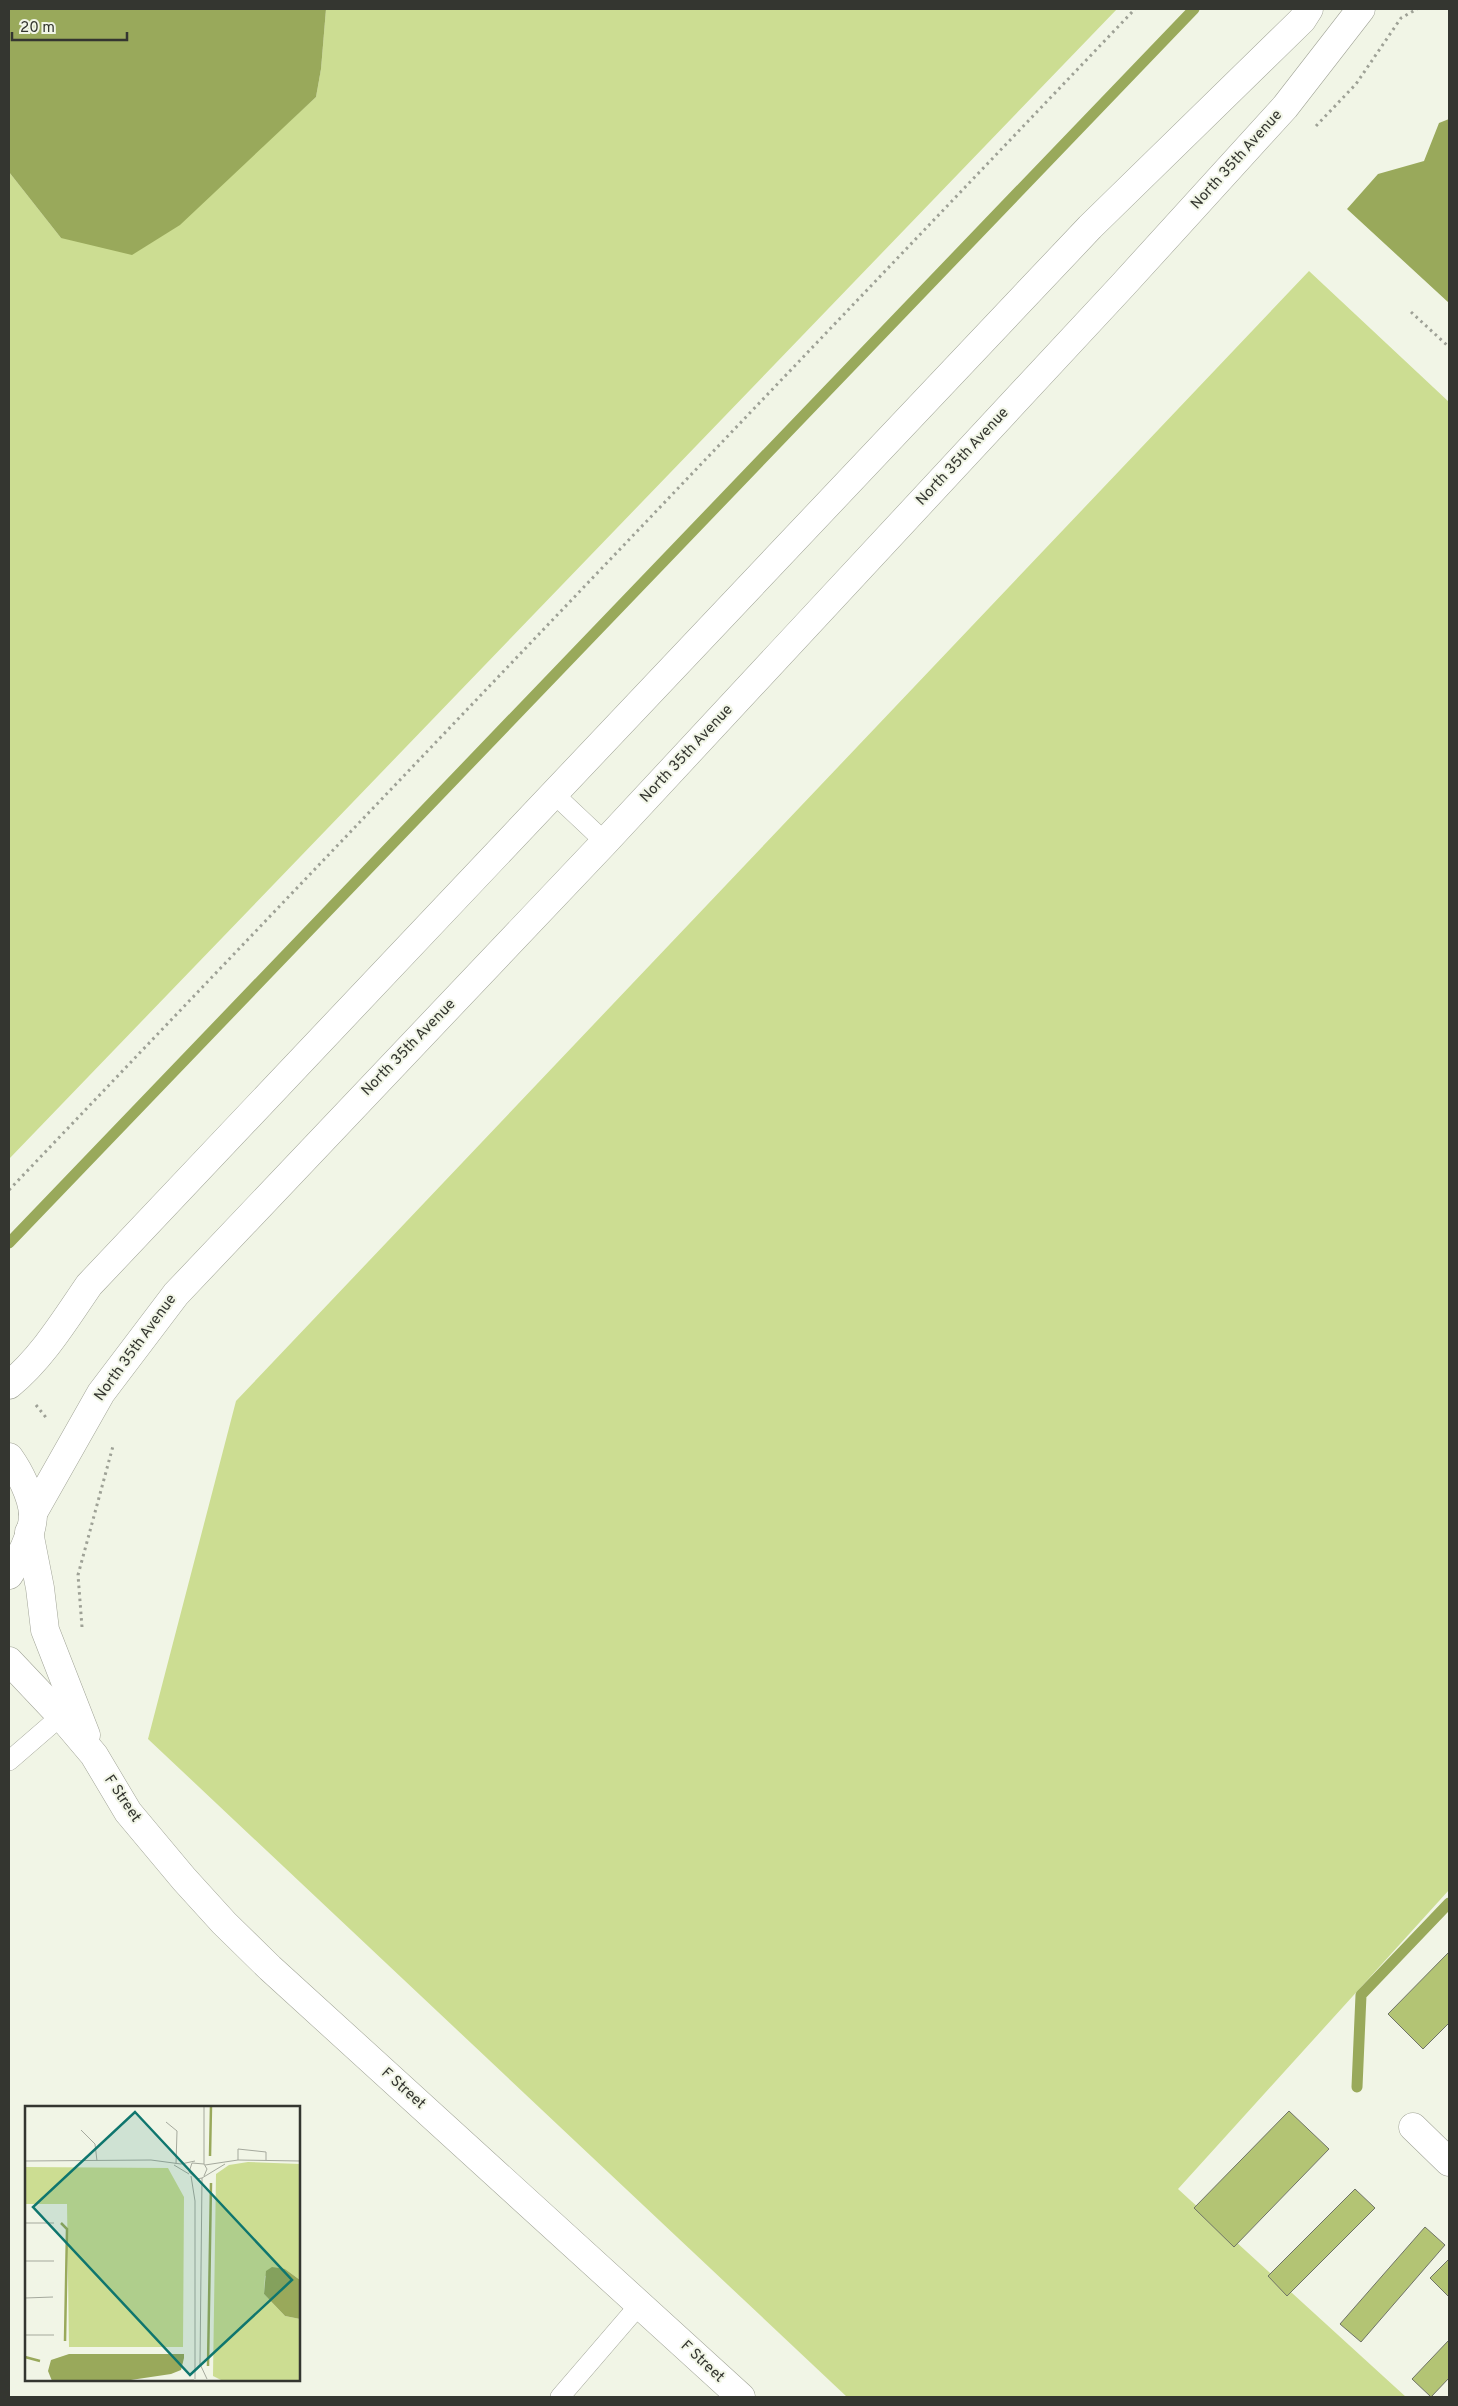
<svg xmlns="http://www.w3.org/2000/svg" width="1458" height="2406" font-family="Overpass,sans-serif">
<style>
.green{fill:#ccdd92}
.water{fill:#99a95b}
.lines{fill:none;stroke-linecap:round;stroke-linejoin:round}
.stream{stroke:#99a95b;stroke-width:11}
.building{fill:#b3c474;stroke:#6f7366}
.service-casing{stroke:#a0a396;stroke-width:20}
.minor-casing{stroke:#a0a396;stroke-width:29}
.tertiary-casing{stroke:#a0a396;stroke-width:29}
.path{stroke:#9ea196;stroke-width:3;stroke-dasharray:2.5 4;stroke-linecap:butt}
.service{stroke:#fff;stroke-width:19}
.minor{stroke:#fff;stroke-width:28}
.tertiary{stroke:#fff;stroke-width:28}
.labels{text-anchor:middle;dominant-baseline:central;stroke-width:4;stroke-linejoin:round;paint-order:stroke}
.street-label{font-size:15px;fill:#343630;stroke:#f1f5e6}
.inset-river{fill:none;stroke:#99a95b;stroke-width:2.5}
.inset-road{fill:none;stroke:#a5a99d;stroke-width:1}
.view{fill:#0f766e;fill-opacity:0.15;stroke:#0f766e;stroke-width:2.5}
.inset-edge{fill:none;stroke:#343630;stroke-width:2.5}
</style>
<rect width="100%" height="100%" fill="#f1f5e6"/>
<g class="green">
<polygon points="326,9 1117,9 9,1159 9,172 61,238 259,149 316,97 321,69"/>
<polygon points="1309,271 1449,402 1449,1890 1178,2189 1406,2397 847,2397 148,1739 236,1401"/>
</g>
<g class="water">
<polygon points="9,9 326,9 321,69 316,97 180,225 132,255 61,238 9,172"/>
<polygon points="1449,119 1449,303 1347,209 1378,174 1424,161 1439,123"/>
</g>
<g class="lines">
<g class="stream">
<polyline points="9,1243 1194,9"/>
<polyline points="1357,2087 1361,1995 1449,1903"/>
</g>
</g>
<g class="building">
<polygon points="1449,1952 1449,2023 1423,2049 1388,2014"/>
<polygon points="1289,2111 1329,2149 1234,2247 1194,2208"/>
<polygon points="1355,2189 1375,2208 1287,2296 1268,2276"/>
<polygon points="1425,2227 1445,2245 1361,2342 1340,2324"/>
<polygon points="1449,2259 1449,2297 1430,2278"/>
<polygon points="1449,2340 1449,2378 1431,2397 1412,2379"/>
</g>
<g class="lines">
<defs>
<g id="service">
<polyline points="553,793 605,842"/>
<polyline points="9,1761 61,1716"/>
<polyline points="560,2397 640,2304"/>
</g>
<polyline id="minor" points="1413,2127 1449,2162"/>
<g id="tertiary">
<path d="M9 1385C42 1358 65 1320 89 1285L1090 227 1302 20 1309 9"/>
<path d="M9 1457C19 1471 32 1496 33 1514 33 1535 20 1558 9 1575"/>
<polyline points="33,1513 101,1393 176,1294 605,842 1123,285 1285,107 1361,9"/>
<polyline points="29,1532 40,1588 45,1630 86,1735"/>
<polyline points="9,1661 61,1716 94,1755 128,1812 184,1879 224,1923 270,1968 741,2397"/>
</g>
</defs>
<use href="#service" class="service-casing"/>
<use href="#minor" class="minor-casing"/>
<use href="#tertiary" class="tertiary-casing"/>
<g class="path">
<polyline points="1316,126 1356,84 1401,18 1417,9"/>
<polyline points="1411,312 1449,347"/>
<polyline points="9,1190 1135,9"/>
<polyline points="36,1405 48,1420"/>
<polyline points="82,1627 78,1575 113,1446"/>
</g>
<use href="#service" class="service"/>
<use href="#minor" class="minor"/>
<use href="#tertiary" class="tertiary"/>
</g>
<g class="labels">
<g class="street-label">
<text transform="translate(1237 160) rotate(-48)">North 35th Avenue</text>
<text transform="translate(963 457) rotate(-47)">North 35th Avenue</text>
<text transform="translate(687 754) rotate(-47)">North 35th Avenue</text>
<text transform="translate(409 1048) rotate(-46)">North 35th Avenue</text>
<text transform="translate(136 1348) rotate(-54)">North 35th Avenue</text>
<text transform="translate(122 1799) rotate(56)">F Street</text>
<text transform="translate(403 2089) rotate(42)">F Street</text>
<text transform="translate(702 2362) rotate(43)">F Street</text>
</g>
</g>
<g transform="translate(25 2106)">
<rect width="275" height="275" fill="#f1f5e6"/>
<path d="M223 56 275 58V174L260 163 240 170 239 188 260 210 275 213V275L196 274 188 270 191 68 204 59ZM0 61 143 62 159 91 158 241H44L42 98H0Z" fill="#ccdd92"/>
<path d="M247 161 260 163 275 174V213L260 210 239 188 241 165ZM44 248H159V252L156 264 146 268 99 275H27L23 265 26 254Z" fill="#99a95b"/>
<path class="inset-river" d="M185 50 186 0M36 117 42 123 40 235M0 251 15 255M183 260 186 77"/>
<path class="inset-road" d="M179 0V58M141 16 152 25 151 58M56 24 70 38 72 55M213 54V43L241 46V54M0 55 126 54 156 58 170 55M149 59 164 68M180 59 213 54 275 55M166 70 170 95V273M179 70 182 63 179 58 167 57 164 66 172 73 177 72 200 58M177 72 175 258 182 273M0 117H29M0 155H29M0 192 28 191M0 229H29M136 275 169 274"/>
<path class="view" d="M110 6 267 174 165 269 8 101Z"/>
<rect width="275" height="275" class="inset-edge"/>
</g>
<rect width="1458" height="2406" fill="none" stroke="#343630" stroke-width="20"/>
<path d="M12 32v8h115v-8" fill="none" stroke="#343630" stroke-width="2.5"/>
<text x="20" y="32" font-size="15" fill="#343630" stroke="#f1f5e6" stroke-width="4" paint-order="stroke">20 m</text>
</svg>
